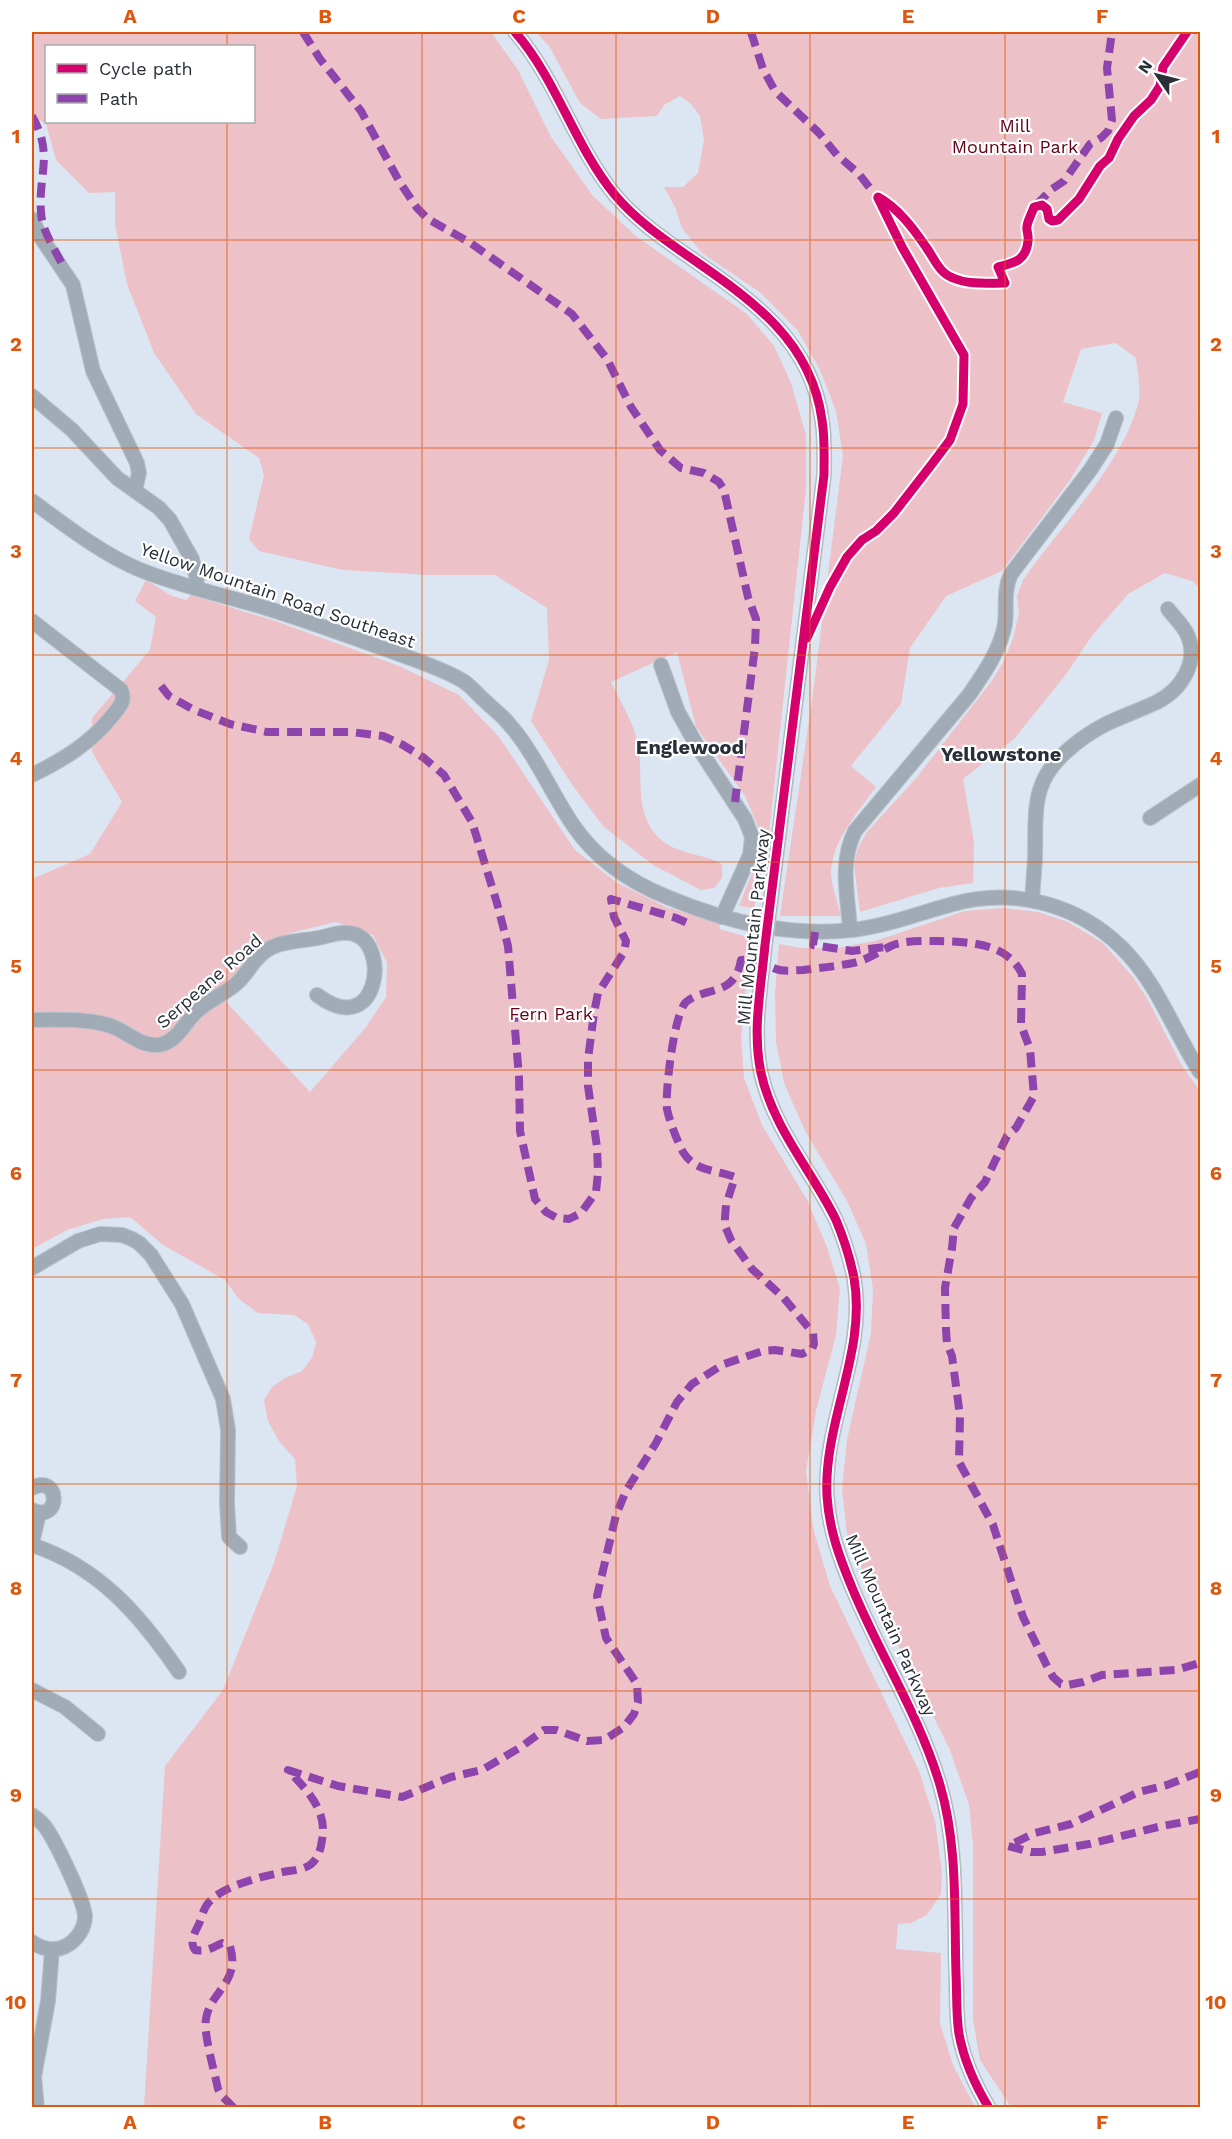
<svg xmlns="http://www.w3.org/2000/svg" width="1232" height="2139" font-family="'Work Sans',sans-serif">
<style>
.green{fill:#edc1c8;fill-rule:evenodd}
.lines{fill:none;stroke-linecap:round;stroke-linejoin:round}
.minor-casing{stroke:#b9c1cb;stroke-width:16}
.minor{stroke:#a0abb6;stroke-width:14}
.minor-bridge-casing{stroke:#b9c1cb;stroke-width:16;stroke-linecap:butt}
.minor-bridge{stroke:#a0abb6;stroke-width:14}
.quiet{stroke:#8e44ad;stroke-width:8;stroke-dasharray:15 8;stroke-linecap:butt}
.cycleway-casing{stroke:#fff;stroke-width:13}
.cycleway{stroke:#d6006c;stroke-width:9}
.grid{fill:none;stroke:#de570e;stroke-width:1.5;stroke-opacity:0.55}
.labels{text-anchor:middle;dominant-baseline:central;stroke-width:4.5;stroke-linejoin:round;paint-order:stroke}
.park-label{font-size:18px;fill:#610016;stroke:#fff}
.street-label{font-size:18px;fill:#282f37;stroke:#fff}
.neighbourhood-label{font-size:20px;font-weight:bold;fill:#282f37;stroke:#fff}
.neatline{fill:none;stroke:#de570e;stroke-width:2}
.grid-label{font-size:20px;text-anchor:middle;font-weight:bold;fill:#de570e}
</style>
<rect width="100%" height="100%" fill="#dbe6f2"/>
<g class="green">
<path d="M32 32H491L518 70 551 137 593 196 637 237 747 314 774 346 791 383 806 435V489L768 843 754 908 739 906 764 842 745 796 696 727 677 652 611 682C619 699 631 718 636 736 646 770 631 811 659 838 677 855 702 853 722 864V878L714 888 701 890 653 865 603 826 573 786 531 721 549 660 547 608 495 575H429L343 570 259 551 249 539 264 475 259 458 196 414 154 353 127 284 115 224V192L89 193 56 160 46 124 32 116ZM46 46H254V122H46Z"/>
<path d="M536 32H1200V399L1197 413 1200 415V588L1192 581 1165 573 1128 594 1091 637 1067 673 1014 739 963 779 974 842 973 883 939 888 860 912 854 864 858 848 867 832 917 777 991 682 1004 661 1013 638 1019 614 1017 596 1023 580C1059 528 1122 465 1138 404 1142 391 1137 371 1136 358L1116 343 1081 349 1063 402 1102 413 1094 440 1070 480 1002 571 946 596 910 648 901 704 851 766 876 787C858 812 831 842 831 874 832 888 838 903 841 916H780L812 701 843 456 836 411 820 370 798 331 761 293 702 253 682 228 675 207 664 187H683L698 173 704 140 700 116 691 104 680 96 664 105 657 116 601 119 580 103 549 46Z"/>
<path d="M146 580 172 596 186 600 191 595 278 622 399 666 459 695 499 737 575 850 616 882 666 907 720 924 719 929 751 938 741 1037 744 1078 762 1125 807 1200 827 1247 840 1289 836 1335 816 1411 806 1471 813 1528 830 1586 919 1771 935 1821 942 1872 941 1894 927 1915 911 1923 898 1924 896 1949 941 1953 940 2023 953 2065 975 2107H144L165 1766 223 1690 274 1563 297 1486 295 1459 279 1441 268 1421 264 1400 272 1387 285 1378 302 1371 312 1358 316 1342 308 1324 294 1315 258 1313 239 1299 225 1280 163 1245 130 1217 103 1219 67 1230 32 1249V879L90 854 122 802 92 752V718L150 650 156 617 135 601ZM336 922 373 935 387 963 386 997 366 1027 310 1092 216 991 290 933Z"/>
<polygon points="1002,908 1038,912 1068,922 1103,943 1133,977 1147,998 1182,1066 1200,1091 1200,2107 1011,2107 980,2060 973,2019 973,1845 969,1805 950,1750 868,1584 847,1534 842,1489 847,1440 871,1333 873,1290 866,1244 847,1201 805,1131 784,1083 776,1042 775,993 779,944 802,948 837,948 875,941 965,911"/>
</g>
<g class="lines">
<defs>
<g id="minor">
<path d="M515 32C557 80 574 145 615 195 635 219 662 238 688 256 750 299 811 339 822 420 825 438 824 456 824 475L771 898"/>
<polyline points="32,219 40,236 73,285 93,371 137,463 139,473 135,490"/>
<polyline points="32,396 72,430 117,478 159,508 170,520 192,559 197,579 195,588"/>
<path d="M32 501C65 525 99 552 138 569 179 586 223 595 266 608 306 620 345 635 385 649 407 657 444 669 463 681 471 686 477 694 484 700 492 708 502 715 509 724 534 752 552 794 573 825 596 859 630 882 667 897 724 921 789 937 852 930 887 926 919 913 953 904 1013 887 1078 904 1122 948 1157 982 1174 1032 1200 1072"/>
<path d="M32 621 121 690C126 701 119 707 113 715 91 743 63 760 32 775"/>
<polyline points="661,665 678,712 696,744 745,819 752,837 750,855 722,917"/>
<polyline points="1150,818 1200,785"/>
<path d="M1032 900C1033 886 1034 873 1035 859 1036 831 1032 798 1047 774 1060 753 1085 735 1106 724 1123 716 1140 710 1157 702 1181 690 1200 661 1187 634 1183 625 1174 617 1168 609"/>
<path d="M850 930C848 896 839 863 855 831L969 695C984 673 1000 651 1005 624 1007 606 1003 591 1011 574L1091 469 1107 444 1116 418"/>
<path d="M765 945C761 988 752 1031 761 1073 773 1128 812 1171 836 1220 844 1239 850 1258 854 1278 867 1352 823 1422 827 1496 829 1530 840 1559 853 1590 880 1655 920 1717 940 1785 958 1846 954 1910 956 1973 957 1994 956 2015 959 2034 964 2061 975 2085 989 2108"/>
<path d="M32 1020C57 1020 84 1018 108 1025 127 1030 142 1050 163 1044 177 1040 185 1023 195 1013 207 1001 223 995 236 984 244 977 249 968 256 960 272 940 296 942 318 938 330 936 342 930 354 934 391 945 378 1041 317 995"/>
<polyline points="32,1268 78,1241 100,1234 122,1235 132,1239 139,1243 151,1255 182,1304 223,1399 228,1430 227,1504 229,1537 240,1547"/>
<path d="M32 1488C61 1473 61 1524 32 1510"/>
<polyline points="32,1543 39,1513"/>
<path d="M32 1545C99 1567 140 1615 179 1672"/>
<polyline points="32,1690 65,1707 98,1734"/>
<path d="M32 1815C38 1819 44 1824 48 1831 57 1845 84 1900 85 1916 85 1928 77 1940 66 1946 54 1952 42 1949 32 1942"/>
<polyline points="37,2108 34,2077 48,2001 52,1950"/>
</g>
</defs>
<use href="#minor" class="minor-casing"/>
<use href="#minor" class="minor"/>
<defs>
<polyline id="minor-bridge" points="765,945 771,898"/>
</defs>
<use href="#minor-bridge" class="minor-bridge-casing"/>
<use href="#minor-bridge" class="minor-bridge"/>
<g class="quiet">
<polyline points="303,32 320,59 361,111 399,181 417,208 428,219 469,242 572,314 607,359 631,407 660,450 681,468 704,473 719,482 724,490 748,597 756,619 755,647 735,802"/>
<polyline points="751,32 763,69 775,91 819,133 837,155 859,174 880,201"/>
<path d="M32 116C54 154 38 174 41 212 42 233 57 251 64 269"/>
<polyline points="1036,205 1052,189 1064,181 1090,144 1101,138 1108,131 1112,120 1107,68 1112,32"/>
<polyline points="161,686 169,696 194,710 230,724 267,732 351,732 383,736 403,745 424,758 444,775 472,822 497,903 508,946 519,1077 520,1131 535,1199 546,1212 557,1218 569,1219 581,1213 596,1192 598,1173 597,1147 588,1086 588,1059 594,1013 598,993 624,952 626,941 614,917 611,899 676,918 692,925"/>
<polyline points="815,932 813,945 852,951 885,947"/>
<polyline points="1200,1772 1167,1785 1139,1792 1071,1824 1035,1833 1008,1846 1031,1852 1042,1852 1089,1844 1162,1826 1200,1819"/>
<path d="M234 2108 221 2095 218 2089C215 2073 203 2033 206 2019 210 1991 241 1983 230 1946L222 1943C212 1948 206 1952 195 1950 189 1942 195 1932 199 1924 202 1916 204 1906 211 1900 225 1886 260 1877 279 1873 289 1870 301 1871 310 1865 318 1859 321 1849 322 1840 328 1811 307 1790 288 1770L338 1786 402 1797 451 1777 482 1770 521 1747 544 1730H556L587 1741 604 1740 624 1727 634 1714 638 1702 637 1684 606 1638 597 1596 616 1515 626 1491 656 1443 677 1402 692 1384 724 1364 763 1351 775 1350 802 1354 812 1349 814 1344 813 1333 783 1297 752 1269 731 1240 725 1226V1218L726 1205 735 1177C717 1170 695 1172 683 1152 678 1143 669 1120 667 1109 665 1092 674 1013 686 1002 706 986 735 997 741 960 755 958 763 964 776 969 783 972 795 970 803 970 820 968 837 966 853 963 867 960 878 952 891 946 905 940 922 941 937 941 967 942 1007 942 1022 974L1021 1025 1030 1049 1034 1096 1016 1128 1007 1136 985 1182 971 1198 954 1228 952 1248 945 1288 946 1330 947 1344 952 1356 960 1416 959 1462 993 1525 1023 1617 1047 1666 1053 1677 1061 1684 1068 1685 1083 1682 1102 1675 1176 1670 1200 1663"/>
</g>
<defs>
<g id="cycleway">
<path d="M515 32C557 80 574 145 615 195 635 219 662 238 688 256 750 299 811 339 822 420 825 438 824 456 824 475L765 945C761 988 752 1031 761 1073 773 1128 812 1171 836 1220 844 1239 850 1258 854 1278 867 1352 823 1422 827 1496 829 1530 840 1559 853 1590 880 1655 920 1717 940 1785 958 1846 954 1910 956 1973 957 1994 956 2015 959 2034 964 2061 975 2085 989 2108"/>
<path d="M878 197C898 208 913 228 926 247 934 258 939 273 953 278 969 285 988 283 1005 283L998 267C1014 263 1026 261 1028 241 1029 236 1026 230 1027 226 1028 220 1032 213 1034 207L1042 205 1047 209 1049 219 1052 221 1058 220 1079 199 1100 166 1109 158 1118 139 1134 116 1151 100 1160 86 1163 67 1187 32"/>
<polyline points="807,638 830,587 847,557 862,540 876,531 894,513 932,464 950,440 963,404 964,355 902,247 878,198"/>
</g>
</defs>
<use href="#cycleway" class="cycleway-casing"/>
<use href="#cycleway" class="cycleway"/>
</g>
<path class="grid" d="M227 32V46M422 32V2108M616 32V2108M810 32V2108M1005 32V2108M227 122V2108M32 240H1200M32 448H1200M32 655H1200M32 862H1200M32 1070H1200M32 1277H1200M32 1484H1200M32 1691H1200M32 1899H1200"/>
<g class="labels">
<g class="park-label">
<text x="1015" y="125">Mill<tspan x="1015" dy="21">Mountain Park</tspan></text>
<text x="551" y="1013">Fern Park</text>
</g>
<g class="street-label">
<text transform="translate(278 595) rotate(19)">Yellow Mountain Road Southeast</text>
<text transform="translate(753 927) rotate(-84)">Mill Mountain Parkway</text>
<text transform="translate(209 981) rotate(-41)">Serpeane Road</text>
<text transform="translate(891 1625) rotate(66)">Mill Mountain Parkway</text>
</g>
<g class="neighbourhood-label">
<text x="690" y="747">Englewood</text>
<text x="1001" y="754">Yellowstone</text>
</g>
</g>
<rect width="1232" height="2139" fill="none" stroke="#ffffff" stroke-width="66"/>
<rect x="45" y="45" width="210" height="78" fill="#ffffff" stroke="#a9acaf" stroke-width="1.5"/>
<rect x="57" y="64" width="30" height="9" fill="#d6006c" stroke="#a9acaf" stroke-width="1.5"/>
<text x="99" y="75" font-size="18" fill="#282f37">Cycle path</text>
<rect x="57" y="94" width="30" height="9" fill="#8e44ad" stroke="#a9acaf" stroke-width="1.5"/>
<text x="99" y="105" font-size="18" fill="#282f37">Path</text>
<g transform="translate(1157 75) rotate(305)" stroke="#ffffff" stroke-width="4.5" paint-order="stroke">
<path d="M0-4.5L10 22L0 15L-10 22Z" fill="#282f37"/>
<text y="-9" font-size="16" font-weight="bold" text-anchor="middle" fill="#282f37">N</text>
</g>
<rect x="33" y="33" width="1166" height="2073" class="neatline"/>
<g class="grid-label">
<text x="130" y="23">A</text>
<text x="325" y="23">B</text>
<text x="519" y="23">C</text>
<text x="713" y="23">D</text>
<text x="908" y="23">E</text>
<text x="1102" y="23">F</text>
<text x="16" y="143">1</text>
<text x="1216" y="143">1</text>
<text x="16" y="351">2</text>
<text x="1216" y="351">2</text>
<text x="16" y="558">3</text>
<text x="1216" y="558">3</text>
<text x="16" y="765">4</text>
<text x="1216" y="765">4</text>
<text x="16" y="973">5</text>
<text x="1216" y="973">5</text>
<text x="16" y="1180">6</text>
<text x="1216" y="1180">6</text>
<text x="16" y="1387">7</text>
<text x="1216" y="1387">7</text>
<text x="16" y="1595">8</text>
<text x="1216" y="1595">8</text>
<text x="16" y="1802">9</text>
<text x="1216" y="1802">9</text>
<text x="16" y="2009">10</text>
<text x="1216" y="2009">10</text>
<text x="130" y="2129">A</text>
<text x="325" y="2129">B</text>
<text x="519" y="2129">C</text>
<text x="713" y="2129">D</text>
<text x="908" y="2129">E</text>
<text x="1102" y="2129">F</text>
</g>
</svg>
